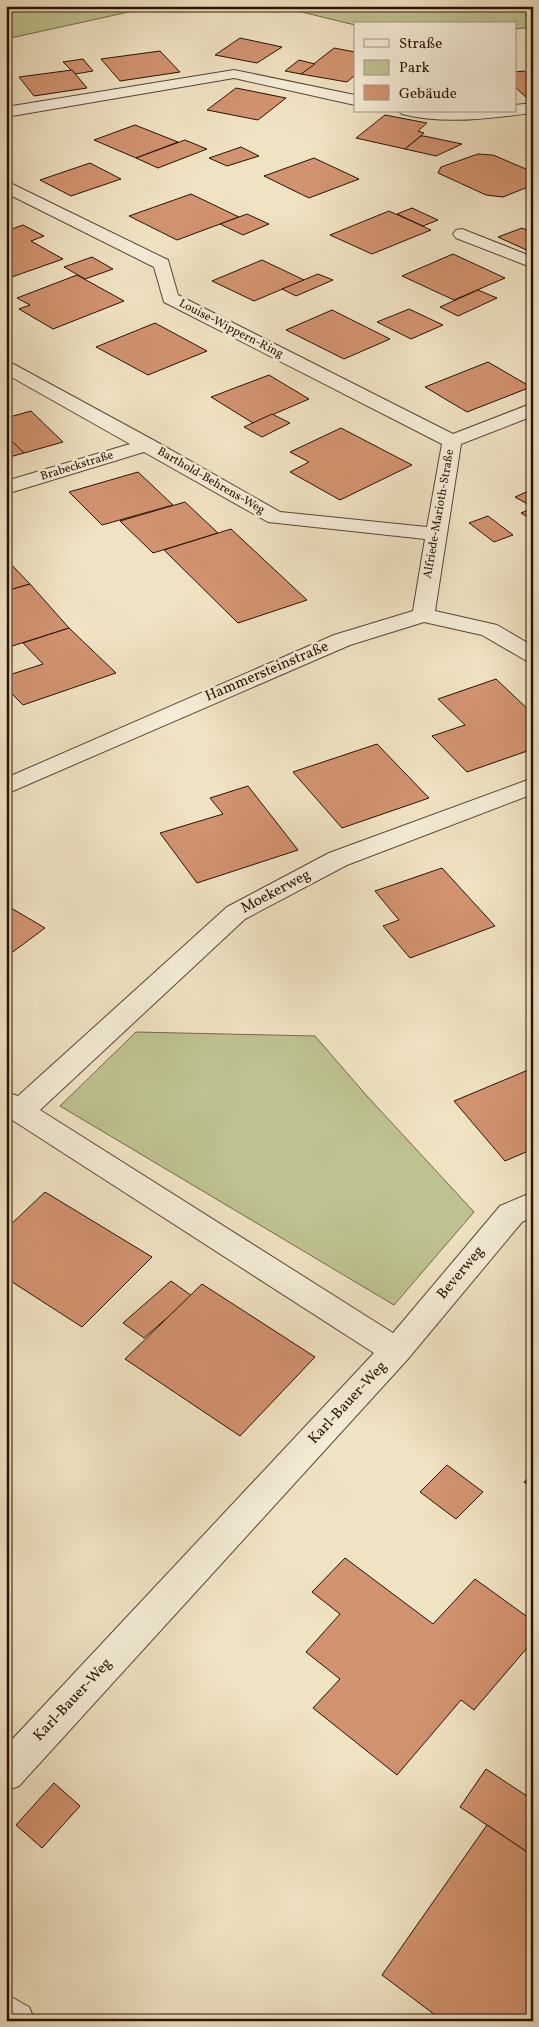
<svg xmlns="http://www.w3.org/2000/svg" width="539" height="2027" font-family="Vollkorn,serif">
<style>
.green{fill:#bec290;stroke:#736a48}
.building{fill:#d29370;stroke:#281200}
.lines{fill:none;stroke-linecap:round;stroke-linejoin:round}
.minor-casing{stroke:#5a4631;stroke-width:2}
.minor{fill:#f5edd8;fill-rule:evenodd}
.labels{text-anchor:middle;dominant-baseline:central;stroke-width:5;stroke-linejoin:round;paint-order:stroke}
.far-street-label{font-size:12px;fill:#281200;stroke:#f5edd8}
.street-label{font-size:15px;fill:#281200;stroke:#f5edd8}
</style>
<rect width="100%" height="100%" fill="#f0e3c3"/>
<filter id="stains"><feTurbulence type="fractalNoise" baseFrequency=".004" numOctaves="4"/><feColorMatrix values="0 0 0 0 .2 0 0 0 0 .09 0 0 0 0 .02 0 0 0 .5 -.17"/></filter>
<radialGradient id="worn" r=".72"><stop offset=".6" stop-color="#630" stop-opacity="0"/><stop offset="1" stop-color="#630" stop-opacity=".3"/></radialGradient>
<g class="green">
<polygon points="6,6 156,6 6,39"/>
<polygon points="277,6 533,6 533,27 515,29 515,24 355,25"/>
<polygon points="136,1032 315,1036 367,1096 474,1212 394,1305 60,1106"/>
</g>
<g class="building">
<polygon points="240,38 282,47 257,63 215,55"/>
<polygon points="334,48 355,52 355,75 347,82 301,74"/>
<polygon points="160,51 180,72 120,81 101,59"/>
<polygon points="83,59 93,71 75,74 63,62"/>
<polygon points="299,60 315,64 301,74 285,71"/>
<polygon points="72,70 87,88 34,96 19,77"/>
<polygon points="524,71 528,74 533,73 533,98 528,99 515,87 515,72"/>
<polygon points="236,88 286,98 258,120 207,110"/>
<polygon points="385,115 427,123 418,131 424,133 405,149 356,138"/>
<polygon points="135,125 178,142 136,158 94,140"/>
<polygon points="421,136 424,136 462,144 436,156 405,149"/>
<polygon points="185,140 207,149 158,168 136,158"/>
<polygon points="241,147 259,156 227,166 209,158"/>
<polygon points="478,154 493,155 533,172 533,185 503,197 486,195 438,173 441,167"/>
<polygon points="314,158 359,179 309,198 264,176"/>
<polygon points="90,163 121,179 71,196 40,180"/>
<polygon points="191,194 239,217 177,240 129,216"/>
<polygon points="412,208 438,220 423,226 397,214"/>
<polygon points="389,211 431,230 372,254 330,235"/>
<polygon points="247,214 269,224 243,235 220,224"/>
<polygon points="23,225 44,236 31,241 63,259 6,279 6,231"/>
<polygon points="522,228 533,233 533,253 498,237"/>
<polygon points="453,254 505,278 454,300 402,276"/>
<polygon points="92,257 113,269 85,279 64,267"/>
<polygon points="262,260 304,280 254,301 212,281"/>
<polygon points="318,274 333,280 296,296 282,289"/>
<polygon points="77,275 124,301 53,329 19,309 30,305 17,298"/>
<polygon points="478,290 497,298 458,316 440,307"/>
<polygon points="409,309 443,325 411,339 377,322"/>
<polygon points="332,310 390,339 344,359 286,330"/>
<polygon points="155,323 207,351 148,375 96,347"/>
<polygon points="488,362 531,387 467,412 425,387"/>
<polygon points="269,375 309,399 253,423 211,397"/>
<polygon points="31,411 34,414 63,442 24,453 6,435 6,418"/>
<polygon points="272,414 290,423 262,437 244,427"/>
<polygon points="341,428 412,465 340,500 290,472 309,462 290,452"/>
<polygon points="6,435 24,453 6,458"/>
<polygon points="138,472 173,505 102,525 69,492"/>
<polygon points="533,489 533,507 515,497"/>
<polygon points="185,502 218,533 153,553 120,521"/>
<polygon points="533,508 533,520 521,513"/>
<polygon points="488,516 513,535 494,542 469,523"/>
<polygon points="231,529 307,600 238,623 164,550"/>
<polygon points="6,559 30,584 6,591"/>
<polygon points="30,584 69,628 6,648 6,591"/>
<polygon points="69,628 116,673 23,705 6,688 6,676 43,664 23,643"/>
<polygon points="496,679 533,714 533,749 467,772 432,736 465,725 438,699"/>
<polygon points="377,744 429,798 342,828 293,772"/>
<polygon points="248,786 298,850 197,883 160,833 223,814 210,798"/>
<polygon points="442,868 495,926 410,958 383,926 399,920 375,891"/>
<polygon points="6,905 45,928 6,957"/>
<polygon points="533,1068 533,1149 505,1161 454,1101"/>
<polygon points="45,1192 152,1257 82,1327 6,1278 6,1229"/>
<polygon points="171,1281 192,1296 144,1338 123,1323"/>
<polygon points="202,1284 315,1357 240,1436 125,1359"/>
<polygon points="447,1465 483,1492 456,1519 420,1492"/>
<polygon points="533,1472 533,1488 524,1482"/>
<polygon points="345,1558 433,1624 475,1579 533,1621 533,1641 474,1710 461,1700 397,1775 313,1708 340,1679 306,1652 340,1614 312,1592"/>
<polygon points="486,1769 533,1800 533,1856 460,1807"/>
<polygon points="54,1783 80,1806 42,1848 16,1825"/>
<polygon points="487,1825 533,1856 533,2021 443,2021 382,1975"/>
</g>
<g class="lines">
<defs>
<g id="minor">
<polygon points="234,70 355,95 355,105 234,78 6,117 6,107"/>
<path d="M533 103V113C489 118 446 125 402 114L399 111H515V105Z"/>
<polygon points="6,181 168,260 178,295 453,434 533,403 533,416 461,444 435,611 497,625 533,646 533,662 525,660 482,635 424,622 350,645 6,794 6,778 334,635 413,611 425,539 268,522 144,452 6,494 6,481 130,444 6,374 6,360 155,441 280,512 427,527 442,444 164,302 154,267 6,193"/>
<polygon points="462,229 533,257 533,268 456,238 453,234 456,230"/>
<polygon points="533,778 533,794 347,865 245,919 40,1110 393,1333 500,1206 533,1192 533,1217 522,1222 407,1360 19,1786 6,1791 6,1746 374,1353 6,1116 6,1092 18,1096 227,907 329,853"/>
<polygon points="6,1994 29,2007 35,2021 6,2021"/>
</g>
</defs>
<use href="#minor" class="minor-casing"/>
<use href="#minor" class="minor"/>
</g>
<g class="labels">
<g class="far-street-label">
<text transform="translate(231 329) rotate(27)">Louise-Wippern-Ring</text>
<text transform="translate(77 466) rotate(-17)">Brabeckstraße</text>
<text transform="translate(211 481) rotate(30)">Barthold-Behrens-Weg</text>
<text transform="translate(439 514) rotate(-80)">Alfriede-Marioth-Straße</text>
</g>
<g class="street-label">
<text transform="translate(267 672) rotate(-23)">Hammersteinstraße</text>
<text transform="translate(276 892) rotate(-28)">Moekerweg</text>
<text transform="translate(461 1273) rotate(-50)">Beverweg</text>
<text transform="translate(348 1403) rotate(-47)">Karl-Bauer-Weg</text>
<text transform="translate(73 1700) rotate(-47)">Karl-Bauer-Weg</text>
</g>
</g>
<rect width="539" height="2027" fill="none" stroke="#f0e3c3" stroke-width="25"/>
<rect x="8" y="8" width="524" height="2012" fill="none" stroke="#281200" stroke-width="2.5"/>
<rect x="12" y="12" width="514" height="2002" fill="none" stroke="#281200"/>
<rect x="354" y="22" width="162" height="90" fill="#f5edd8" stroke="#a39582"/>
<rect x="364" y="39" width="25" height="8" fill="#f5edd8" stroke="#a39582"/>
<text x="399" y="48" font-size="15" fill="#281200">Straße</text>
<rect x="364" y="60" width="25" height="15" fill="#bec290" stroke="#a39582"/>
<text x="399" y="72" font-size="15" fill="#281200">Park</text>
<rect x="364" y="85" width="25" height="15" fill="#d29370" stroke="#a39582"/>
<text x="399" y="98" font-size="15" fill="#281200">Gebäude</text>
<rect width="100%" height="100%" filter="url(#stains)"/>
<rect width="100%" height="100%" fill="url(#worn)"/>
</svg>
